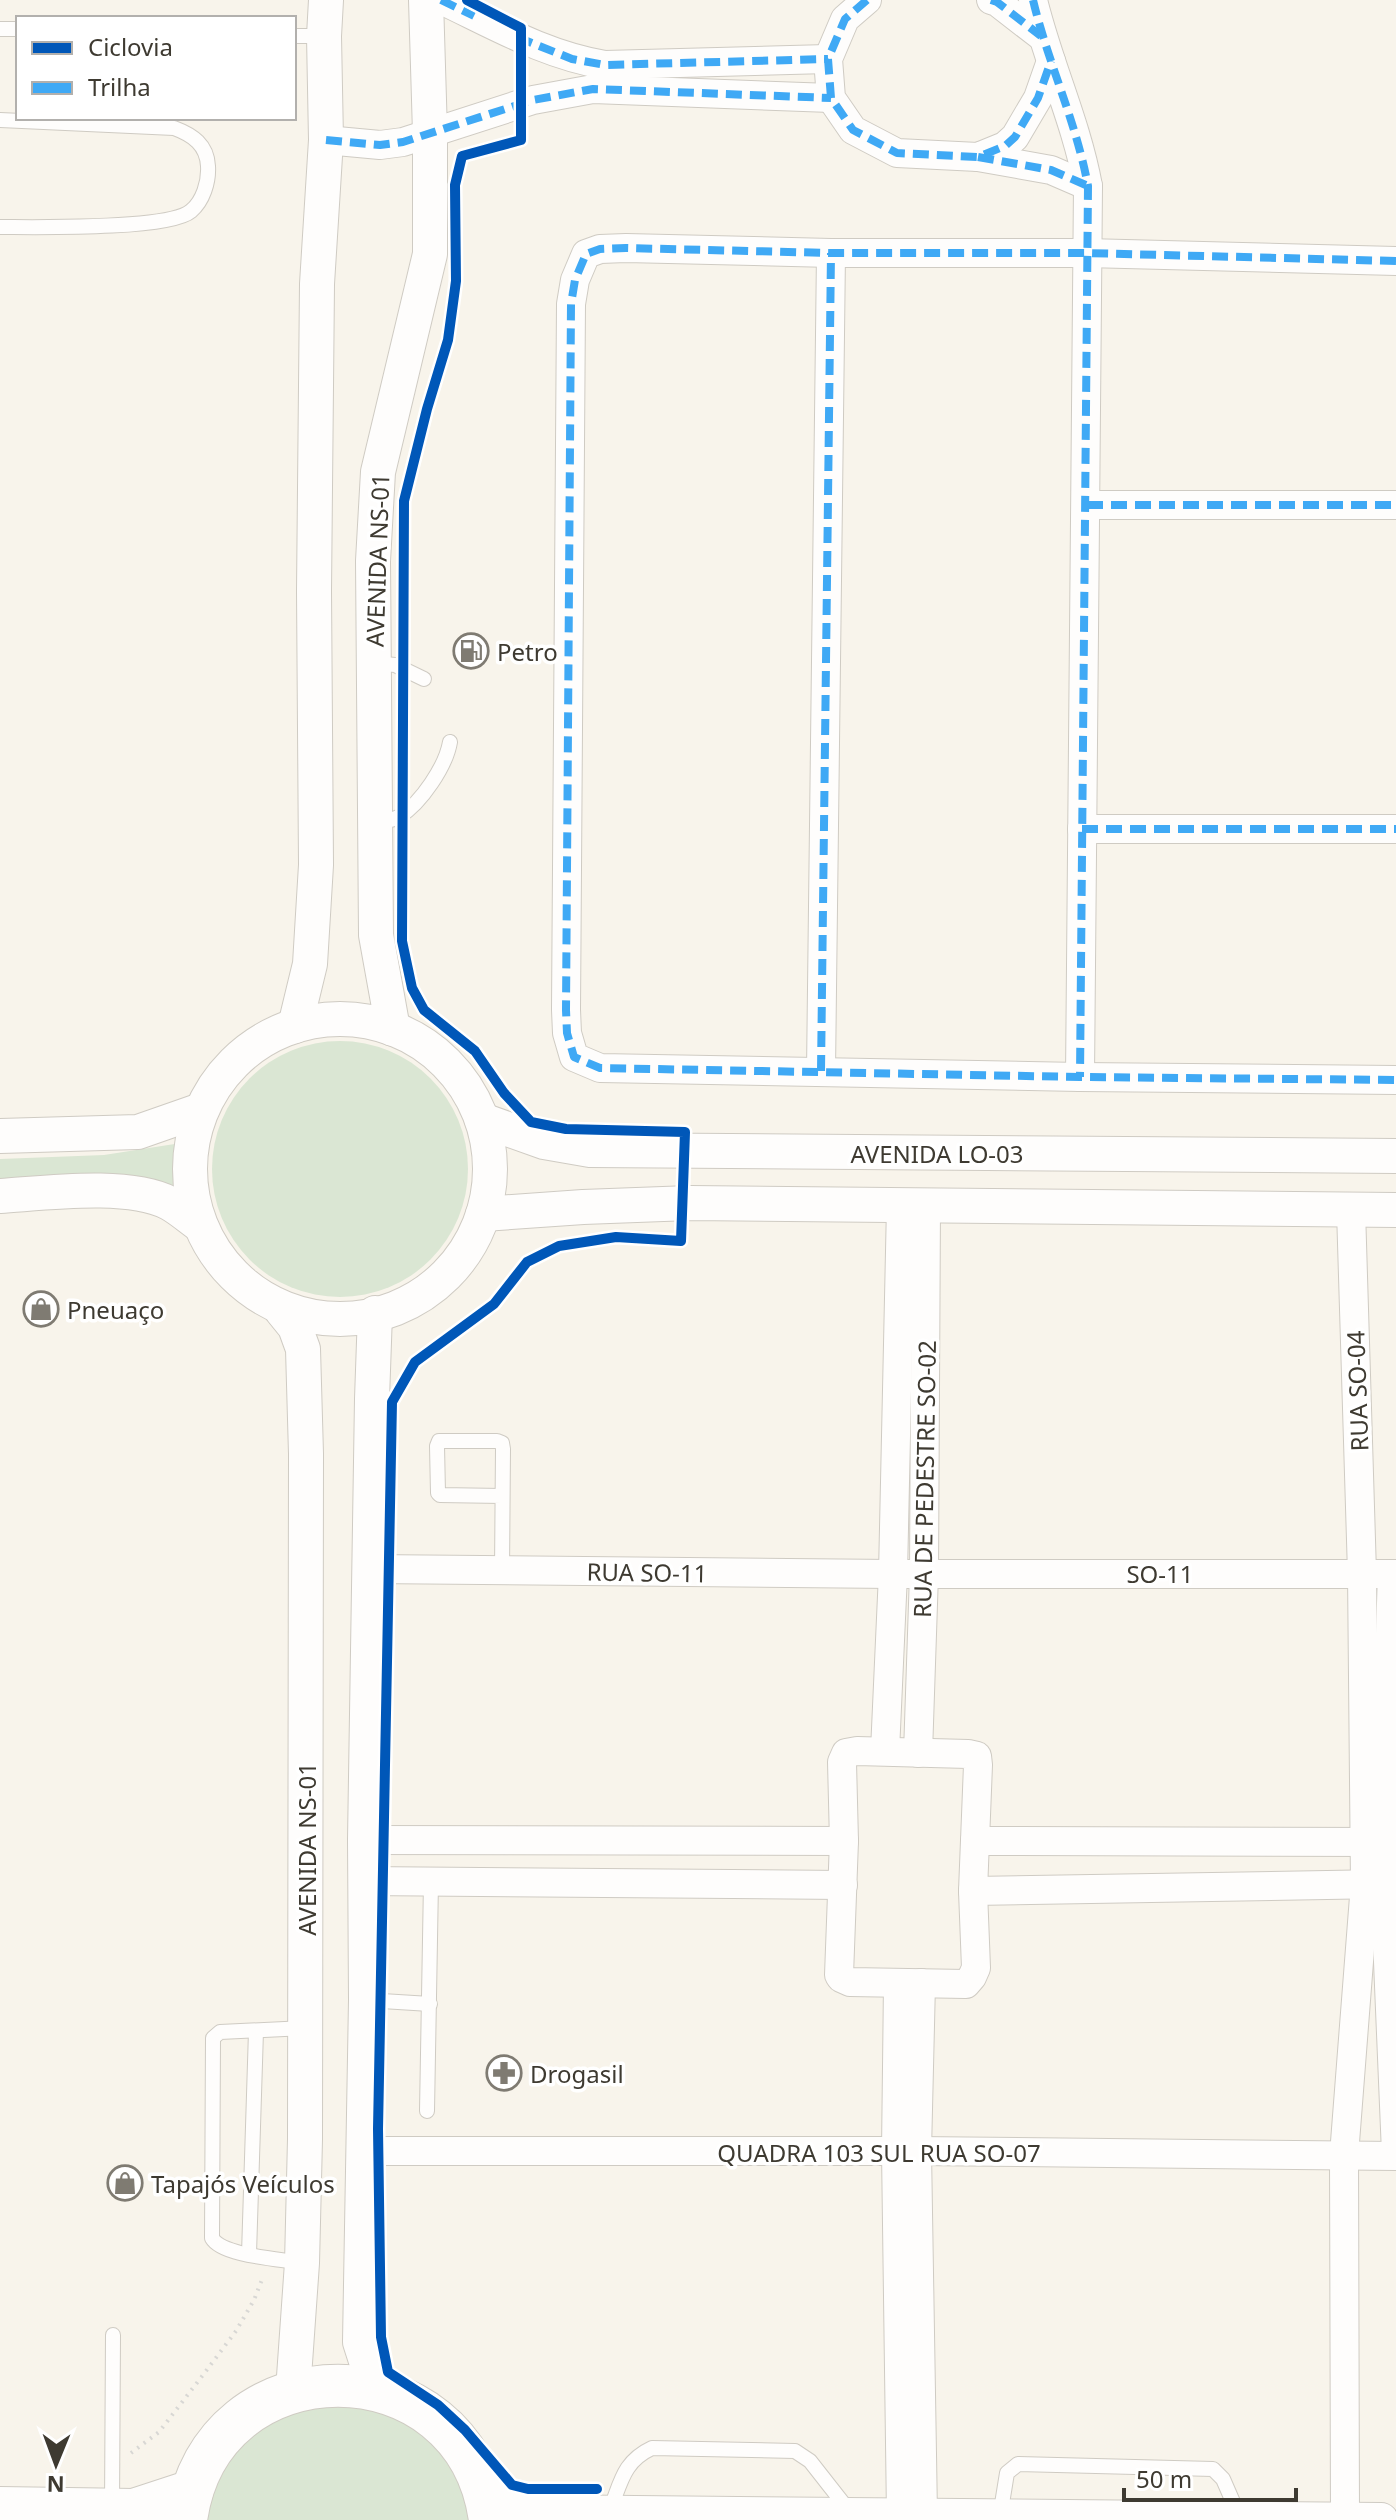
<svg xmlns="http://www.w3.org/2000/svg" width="1396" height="2520" font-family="'Noto Sans',sans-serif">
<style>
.green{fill:#dae6d3}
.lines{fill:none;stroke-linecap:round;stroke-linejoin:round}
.service-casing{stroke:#cfcbc3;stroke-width:16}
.minor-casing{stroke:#cfcbc3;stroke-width:30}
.tertiary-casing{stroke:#cfcbc3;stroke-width:36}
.primary-casing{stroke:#cfcbc3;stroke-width:44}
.path{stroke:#d8d7d4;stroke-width:4;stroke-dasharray:2 6;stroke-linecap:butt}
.service{stroke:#fefdfc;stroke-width:14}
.minor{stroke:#fefdfc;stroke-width:28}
.tertiary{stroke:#fefdfc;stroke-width:34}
.primary{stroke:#fefdfc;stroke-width:42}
.quiet{stroke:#3fa9f5;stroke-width:8;stroke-dasharray:16 8;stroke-linecap:butt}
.cycleway-casing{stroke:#fff;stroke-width:15}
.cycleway{stroke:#0057b8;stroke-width:10}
.labels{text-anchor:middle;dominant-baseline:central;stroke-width:7;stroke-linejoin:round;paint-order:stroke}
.street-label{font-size:24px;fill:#3e3a31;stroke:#fff}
.poi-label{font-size:24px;fill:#3e3a31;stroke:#fff;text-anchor:start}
</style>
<rect width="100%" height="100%" fill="#f8f4eb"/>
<g class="green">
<circle cx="340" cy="1169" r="128"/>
<polygon points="181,1143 180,1189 56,1178 0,1178 0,1159 104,1155"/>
<polygon points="308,2404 393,2412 447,2455 473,2520 201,2520 202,2513 238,2442"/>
</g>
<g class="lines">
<defs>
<g id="service">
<polyline points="0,29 18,29"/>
<polyline points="294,36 324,36"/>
<path d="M0 120 174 128C193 135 207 145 208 166 209 182 203 201 191 211 169 230 34 227 0 227"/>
<polyline points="374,663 395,665 424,679"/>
<path d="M375 821C384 821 393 821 400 816 421 803 446 766 450 742"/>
<polyline points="502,1571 503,1449 502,1443 497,1441 439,1441 437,1446 438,1493 440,1495 502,1496"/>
<polyline points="366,2000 430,2004"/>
<polyline points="427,2111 431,1882"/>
<polyline points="249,2254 256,2031"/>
<path d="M302 2263C281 2259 222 2256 212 2238L213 2038 220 2032 305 2028"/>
<polyline points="112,2507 113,2335"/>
<path d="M609 2512C621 2484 622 2462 652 2448L795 2451 810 2461 850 2512"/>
<polyline points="1000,2516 1007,2473 1018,2464 1213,2469 1223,2479 1240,2518"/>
</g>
<g id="minor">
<path d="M441 0C496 26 545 55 605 65L828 59"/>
<polyline points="867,0 845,19 828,59 831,98 853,130 897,153 978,157 1005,146 1015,137 1038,98 1051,61"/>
<polyline points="991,0 997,2 1041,36"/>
<path d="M1033 0C1048 63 1076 121 1088 186L1080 1077"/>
<polyline points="326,140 380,145 403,142 533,100 593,89 831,98"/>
<polyline points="978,157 1051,170 1088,186"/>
<polyline points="1396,261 1086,253 831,253 626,248 600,249 586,254 575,280 571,304 566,1010 567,1033 574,1057 600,1068 1080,1077 1396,1080"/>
<polyline points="1087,505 1396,505"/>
<polyline points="1082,829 1396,829"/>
<polyline points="821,1071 831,253"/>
<polyline points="369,1569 893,1574 1396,1574"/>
<polyline points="1392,1574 1383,1842 1396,2153"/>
<polygon points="857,1751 968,1754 977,1756 978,1765 973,1891 976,1968 972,1977 966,1984 850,1982 841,1978 839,1975 844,1841 842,1762 846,1753"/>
<polyline points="885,1751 893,1574 901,1206"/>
<polyline points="918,1753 924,1574 926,1205"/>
<polyline points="365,1840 844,1841"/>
<polyline points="975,1841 1383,1842"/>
<polyline points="364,1881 843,1885"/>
<polyline points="973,1891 1384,1884"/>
<polyline points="898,1983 896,2151 901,2515"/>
<polyline points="921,1983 917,2151 923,2515"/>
<polyline points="362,2151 917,2151 1396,2156"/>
<polyline points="1345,2520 1344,2155 1365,1884 1362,1573 1351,1210"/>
</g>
<g id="tertiary">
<circle cx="340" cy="1169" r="150"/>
<polyline points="295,1026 310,964 316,865 314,591 317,284 326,140 324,36 326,0"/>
<polyline points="393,1029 376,935 373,561 378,472 430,254 430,133 426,0"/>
<polyline points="482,1120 544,1142 590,1150 1396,1156"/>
<polyline points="0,1136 138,1132 201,1110"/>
<path d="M0 1196C46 1193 128 1182 169 1203 180 1209 190 1218 200 1225"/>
<polyline points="483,1214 583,1207 690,1203 1396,1210"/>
<polyline points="282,1311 295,1327 303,1349 306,1454 305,2139 302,2263 293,2391"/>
<polyline points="375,2389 360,2342 366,2000 365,1840 372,1399 375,1313"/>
<polyline points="484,2493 507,2508 533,2512 1381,2520"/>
</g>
<g id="primary">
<polyline points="0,2508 134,2510 192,2491"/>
<path d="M186 2520C210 2341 466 2341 490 2520"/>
</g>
</defs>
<use href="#service" class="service-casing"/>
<use href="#minor" class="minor-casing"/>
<use href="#tertiary" class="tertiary-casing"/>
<use href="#primary" class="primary-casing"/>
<polyline class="path" points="131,2453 159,2432 203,2375 236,2331 254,2300 263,2277"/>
<use href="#service" class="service"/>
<use href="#minor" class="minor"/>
<use href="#tertiary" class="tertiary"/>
<use href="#primary" class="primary"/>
<g class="quiet">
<polyline points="441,0 474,16"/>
<polyline points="867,0 845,19 828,59 831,98 853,130 897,153 978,157 1005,146 1015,137 1038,98 1051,61"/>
<polyline points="991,0 997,2 1041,36"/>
<path d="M1033 0C1048 63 1076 121 1088 186L1080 1077"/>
<polyline points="517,37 572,59 605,65 828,59"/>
<polyline points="326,140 380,145 403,142 533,100 593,89 831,98"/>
<polyline points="978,157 1051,170 1088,186"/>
<polyline points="1396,261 1086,253 831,253 626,248 600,249 586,254 575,280 571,304 566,1010 567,1033 574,1057 600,1068 1080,1077 1396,1080"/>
<polyline points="1087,505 1396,505"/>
<polyline points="1082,829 1396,829"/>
<polyline points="821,1071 831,253"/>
</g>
<defs>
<polyline id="cycleway" points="467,0 521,28 521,140 462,156 455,185 456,281 448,340 427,409 404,501 402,941 412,988 424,1010 475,1051 504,1093 531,1122 566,1129 685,1132 681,1241 616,1237 559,1246 527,1262 494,1304 415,1362 392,1402 378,2129 381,2337 388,2372 438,2405 465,2430 512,2485 528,2489 597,2489"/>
</defs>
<use href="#cycleway" class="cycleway-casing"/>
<use href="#cycleway" class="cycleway"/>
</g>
<defs>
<symbol id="fuel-ring" viewBox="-11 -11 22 22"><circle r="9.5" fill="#fff" stroke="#7f7b72" stroke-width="1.5"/><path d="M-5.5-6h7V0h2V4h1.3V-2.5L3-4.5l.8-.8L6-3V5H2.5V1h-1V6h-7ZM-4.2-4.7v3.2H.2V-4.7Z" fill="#7f7b72"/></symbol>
<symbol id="shop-ring" viewBox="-11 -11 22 22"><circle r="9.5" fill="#fff" stroke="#7f7b72" stroke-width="1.5"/><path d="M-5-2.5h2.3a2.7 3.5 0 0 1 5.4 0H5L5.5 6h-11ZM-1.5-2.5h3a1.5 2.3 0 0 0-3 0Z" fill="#7f7b72"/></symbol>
<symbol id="pharmacy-ring" viewBox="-11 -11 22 22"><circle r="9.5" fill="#fff" stroke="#7f7b72" stroke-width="1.5"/><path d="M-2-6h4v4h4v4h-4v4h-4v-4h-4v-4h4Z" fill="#7f7b72"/></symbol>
</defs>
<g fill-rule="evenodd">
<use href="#fuel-ring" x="451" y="631" width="40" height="40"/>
<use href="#shop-ring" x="21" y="1289" width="40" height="40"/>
<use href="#pharmacy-ring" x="484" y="2053" width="40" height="40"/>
<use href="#shop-ring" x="105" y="2163" width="40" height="40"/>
</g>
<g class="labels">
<g class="street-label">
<text transform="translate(377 560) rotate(-88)">AVENIDA NS-01</text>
<text x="937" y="1153">AVENIDA LO-03</text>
<text transform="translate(1357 1391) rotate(-92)">RUA SO-04</text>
<text transform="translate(924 1479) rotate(-89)">RUA DE PEDESTRE SO-02</text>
<text transform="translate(647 1572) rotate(1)">RUA SO-11</text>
<text x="1160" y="1573">SO-11</text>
<text transform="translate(306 1849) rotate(-90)">AVENIDA NS-01</text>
<text x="879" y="2152">QUADRA 103 SUL RUA SO-07</text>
</g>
<g class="poi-label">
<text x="497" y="651">Petro</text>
<text x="67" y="1309">Pneuaço</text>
<text x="530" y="2073">Drogasil</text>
<text x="151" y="2183">Tapajós Veículos</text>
</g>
</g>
<rect x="16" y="16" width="280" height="104" fill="#ffffff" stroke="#b2b0ad" stroke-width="2"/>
<rect x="32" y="42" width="40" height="12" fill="#0057b8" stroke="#b2b0ad" stroke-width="2"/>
<text x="88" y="56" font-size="24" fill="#3e3a31">Ciclovia</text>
<rect x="32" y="82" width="40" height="12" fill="#3fa9f5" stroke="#b2b0ad" stroke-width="2"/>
<text x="88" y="96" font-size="24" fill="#3e3a31">Trilha</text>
<g transform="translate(56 2464) rotate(181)" stroke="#ffffff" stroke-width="6" paint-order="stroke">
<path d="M0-6L14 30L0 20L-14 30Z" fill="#3e3a31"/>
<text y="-12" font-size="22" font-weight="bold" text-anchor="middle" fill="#3e3a31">N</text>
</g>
<path d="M1124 2488v12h172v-12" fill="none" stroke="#3e3a31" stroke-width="4"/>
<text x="1136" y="2488" font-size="24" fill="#3e3a31" stroke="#ffffff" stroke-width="6" paint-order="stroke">50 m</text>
</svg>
